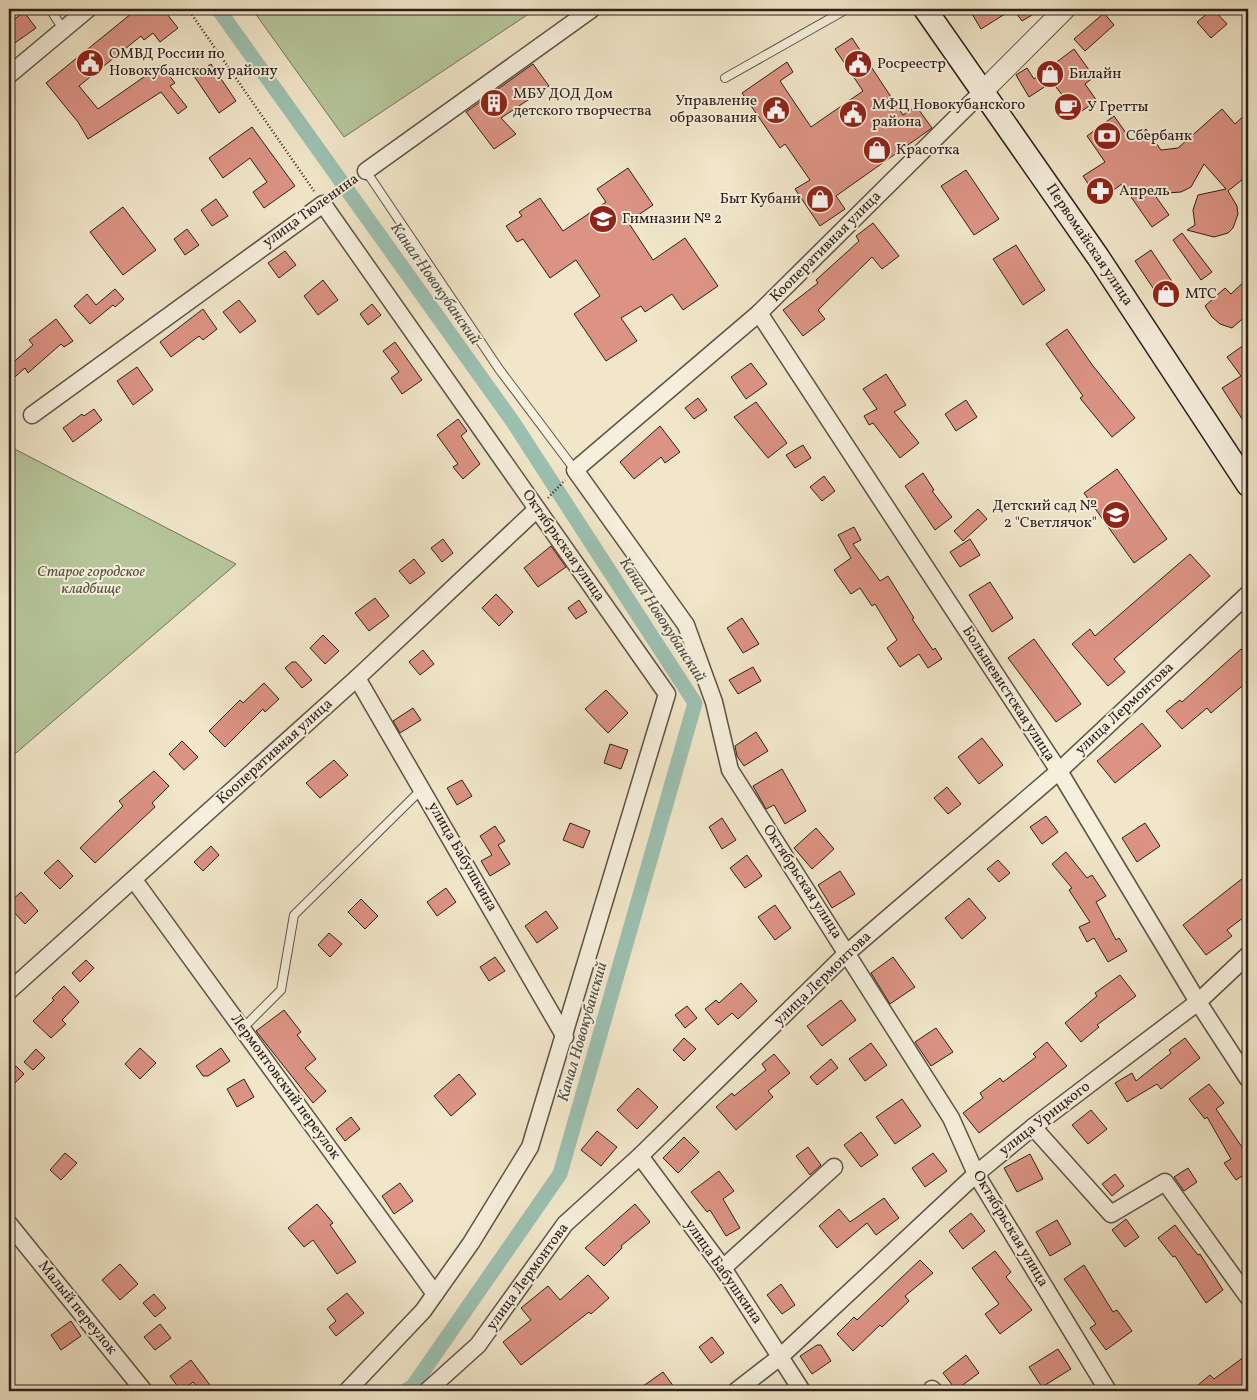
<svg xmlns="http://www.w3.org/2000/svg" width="1257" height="1400" font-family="Vollkorn,serif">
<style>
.green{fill:#b6c69a;stroke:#71735a}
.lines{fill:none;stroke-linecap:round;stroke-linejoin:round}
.canal{stroke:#9cc0b0;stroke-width:15}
.building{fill:#dc9384;stroke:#2c201a}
.service-casing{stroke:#5d5246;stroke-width:10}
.minor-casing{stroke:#5d5246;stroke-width:19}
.tertiary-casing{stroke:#5d5246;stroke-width:22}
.secondary-casing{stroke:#2c201a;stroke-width:25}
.path{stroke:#2c201a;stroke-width:2.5;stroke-dasharray:1 2.5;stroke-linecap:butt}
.service{stroke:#f6efdc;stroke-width:8}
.minor{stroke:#f6efdc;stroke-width:16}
.tertiary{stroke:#f6efdc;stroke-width:20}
.secondary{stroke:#f6efdc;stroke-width:22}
.labels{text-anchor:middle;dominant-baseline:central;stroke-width:4;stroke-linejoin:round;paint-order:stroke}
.poi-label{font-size:15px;fill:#2c201a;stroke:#f6efdc;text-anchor:start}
.street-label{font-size:15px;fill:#2c201a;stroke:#f6efdc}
.park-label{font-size:15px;font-style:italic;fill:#555240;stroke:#f6efdc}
.water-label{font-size:16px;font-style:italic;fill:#4e5047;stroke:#f6efdc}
</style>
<rect width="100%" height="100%" fill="#f1e6c9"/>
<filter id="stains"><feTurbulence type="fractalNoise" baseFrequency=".004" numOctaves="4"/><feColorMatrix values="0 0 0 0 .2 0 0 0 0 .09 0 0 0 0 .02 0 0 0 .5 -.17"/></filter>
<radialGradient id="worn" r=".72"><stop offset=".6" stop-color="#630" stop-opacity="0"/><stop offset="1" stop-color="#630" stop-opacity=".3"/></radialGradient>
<g class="green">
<polygon points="252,9 536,9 344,137"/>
<polygon points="9,446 236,564 9,759"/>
</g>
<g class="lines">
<polyline class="canal" points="218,9 513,422 695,703 560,1174 413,1386 405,1391"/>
</g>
<g class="building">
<polygon points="137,9 163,9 178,28 160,42 153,33 144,40 141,36 79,86 98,109 161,65 175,83 170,86 187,107 178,114 161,92 88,139 78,122 46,83"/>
<polygon points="969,9 1042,9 1022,21 1013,9 981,29"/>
<polygon points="1213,9 1227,24 1211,38 1197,22"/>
<polygon points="24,12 36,28 9,47 9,23"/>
<polygon points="1104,13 1114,25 1085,51 1074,39"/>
<polygon points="852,38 903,115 916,106 932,128 836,196 845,209 820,226 795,189 810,180 785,144 780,148 742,93 787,62 793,72 780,81 811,127 863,91 835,49"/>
<polygon points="1074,49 1094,77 1085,84 1097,101 1077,114 1052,82 1029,97 1016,75 1027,68 1034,79"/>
<polygon points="211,64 236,101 219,113 194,76"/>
<polygon points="533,64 549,86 501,118 516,134 494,149 466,112"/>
<polygon points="1222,109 1235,124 1248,112 1248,175 1228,191 1237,206 1238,214 1233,228 1228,233 1214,237 1187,230 1195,225 1193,210 1198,195 1226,189 1204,164 1191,187 1181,192 1154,194 1169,215 1152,227 1122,184 1099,200 1083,176 1105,162 1087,136 1114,116 1131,140 1146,129 1161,150 1178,148"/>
<polygon points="252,127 295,186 264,208 253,192 267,182 250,158 223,178 209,158"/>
<polygon points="628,168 653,205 628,222 653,260 685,238 718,286 683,310 672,294 645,312 641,306 621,318 637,341 606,361 574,314 600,296 576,260 550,278 523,239 517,242 506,226 522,216 519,212 540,198 563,231 606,202 597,189"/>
<polygon points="966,170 999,219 974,235 941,186"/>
<polygon points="216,199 228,216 212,226 201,210"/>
<polygon points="123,207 156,250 123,275 90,232"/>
<polygon points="873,223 899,256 882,269 872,257 818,310 825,319 803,336 783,310 818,283 816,280 859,241 856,236"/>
<polygon points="187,229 199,245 185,255 174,239"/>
<polygon points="1182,233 1212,272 1201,280 1173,240"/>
<polygon points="1016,245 1045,290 1023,305 993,259"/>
<polygon points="1151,250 1177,289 1161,300 1135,261"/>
<polygon points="285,251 296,265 279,278 268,263"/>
<polygon points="1248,278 1248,314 1232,328 1220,324 1212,317 1205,306 1225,288 1231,294"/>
<polygon points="323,280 338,300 318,315 304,296"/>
<polygon points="115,289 124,299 115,307 113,305 90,324 74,306 87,294 96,305"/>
<polygon points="239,300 256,321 240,333 223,312"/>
<polygon points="372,304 381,315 368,325 360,314"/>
<polygon points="203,309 217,329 203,340 199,336 171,357 160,342"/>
<polygon points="56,319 73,341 64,347 61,344 28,373 25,368 9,382 9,366 33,345 29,340"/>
<polygon points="1067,329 1093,366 1135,418 1112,437 1080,398 1083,396 1046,344"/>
<polygon points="395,342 422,380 402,394 391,378 399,372 383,351"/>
<polygon points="1248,342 1248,428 1222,388 1241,376 1227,357"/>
<polygon points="751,363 767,384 746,399 731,377"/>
<polygon points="137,367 153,390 133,405 117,381"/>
<polygon points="886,374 906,405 894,412 919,443 900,458 873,423 869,425 864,416 877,409 863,389"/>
<polygon points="698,398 707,410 694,419 685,408"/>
<polygon points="966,400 977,417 956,431 945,414"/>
<polygon points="756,402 787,443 768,458 734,417"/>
<polygon points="94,409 102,420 73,442 63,428 82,414 84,416"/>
<polygon points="458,419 467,431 461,436 480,464 463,479 453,467 458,464 437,435"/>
<polygon points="660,426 680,452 665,463 661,457 634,479 620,462"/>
<polygon points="803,445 811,458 795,468 786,455"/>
<polygon points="1117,469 1167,539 1134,563 1084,493"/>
<polygon points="923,473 934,490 932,491 952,517 935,530 905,486"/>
<polygon points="824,476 835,491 822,501 810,487"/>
<polygon points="978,509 987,519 963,541 954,531"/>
<polygon points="854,527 861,540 853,544 880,581 888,576 914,618 912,619 933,650 935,648 942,659 928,668 919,654 900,667 887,648 897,640 875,604 872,606 860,588 851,594 834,570 851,558 838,535"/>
<polygon points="443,539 453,553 442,562 431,548"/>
<polygon points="970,539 980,555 960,567 950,552"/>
<polygon points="551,546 566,567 538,587 524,568"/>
<polygon points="1190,554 1210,576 1114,659 1125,672 1108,686 1072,644 1090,629 1095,636"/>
<polygon points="414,559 425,573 410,584 399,571"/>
<polygon points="990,582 1013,618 992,632 969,595"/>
<polygon points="496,594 513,612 499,626 482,608"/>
<polygon points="375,598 389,616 369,631 355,613"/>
<polygon points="579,600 587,612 576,619 568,608"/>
<polygon points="742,618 759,644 743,653 727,628"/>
<polygon points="323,635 339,651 325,664 310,648"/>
<polygon points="1034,639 1081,704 1056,722 1008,658"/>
<polygon points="1241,649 1248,657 1248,681 1211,713 1207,708 1182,729 1166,711 1180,700 1182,702"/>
<polygon points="423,650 434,664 420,675 409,662"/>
<polygon points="292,662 296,662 312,680 302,688 285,668"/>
<polygon points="753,667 761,681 738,694 729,680"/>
<polygon points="264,683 279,699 265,712 263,709 225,747 209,731 240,700 243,703"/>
<polygon points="606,690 628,713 608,733 585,709"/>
<polygon points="413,708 421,720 400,733 393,721"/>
<polygon points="1142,723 1161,746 1115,783 1097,761"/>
<polygon points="756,732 768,751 744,766 737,756 735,746"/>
<polygon points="982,738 1003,765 979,784 958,757"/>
<polygon points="182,741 198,757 184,770 169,754"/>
<polygon points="610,744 628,750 621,769 604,763"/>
<polygon points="334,760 348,775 320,798 306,783"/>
<polygon points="782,769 806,811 785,824 774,805 766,809 753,786"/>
<polygon points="154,771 169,786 152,803 155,807 95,863 80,848 123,806 119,801"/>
<polygon points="462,780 472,796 457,805 447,788"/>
<polygon points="947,787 961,804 948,814 934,798"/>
<polygon points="1046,816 1058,832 1042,844 1030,827"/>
<polygon points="722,818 736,840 722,849 709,827"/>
<polygon points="570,823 590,831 583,848 563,840"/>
<polygon points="1145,823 1160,846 1137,862 1122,838"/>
<polygon points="495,826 505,841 498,845 510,864 490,876 481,861 492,855 480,836"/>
<polygon points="816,828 834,849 812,869 794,848"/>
<polygon points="211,846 219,855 203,871 194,862"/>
<polygon points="1066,852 1087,878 1092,875 1106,896 1096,902 1116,940 1119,938 1127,951 1108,962 1094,938 1087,942 1079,927 1090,922 1069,890 1072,888 1052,864"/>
<polygon points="747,855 762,876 745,888 730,868"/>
<polygon points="58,860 73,876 60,889 44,873"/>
<polygon points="998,860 1010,873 999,882 987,869"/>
<polygon points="840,871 855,894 832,908 818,885"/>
<polygon points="1248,874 1248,914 1227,930 1232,936 1206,955 1183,925"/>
<polygon points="446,888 456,902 437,916 427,902"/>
<polygon points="21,892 38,911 25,924 9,907 9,903"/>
<polygon points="969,898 986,918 962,939 945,918"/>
<polygon points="361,899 378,916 365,929 348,912"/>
<polygon points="775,905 791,928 775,940 758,917"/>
<polygon points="546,911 558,928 537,943 525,926"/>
<polygon points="329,933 342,944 330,957 318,945"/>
<polygon points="495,957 505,971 489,981 480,967"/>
<polygon points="893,957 915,987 890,1004 871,973"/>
<polygon points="86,960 94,968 80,982 72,973"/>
<polygon points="1120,975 1136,996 1097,1025 1099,1027 1081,1042 1065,1023 1097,996 1095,993"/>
<polygon points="741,983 757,1001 738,1019 732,1013 718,1025 705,1009 716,1000 719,1003"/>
<polygon points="64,986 79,1002 62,1020 66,1024 51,1038 33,1021 54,1000 52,998"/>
<polygon points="841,1000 856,1020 822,1046 807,1026"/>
<polygon points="687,1006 697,1018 685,1028 675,1015"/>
<polygon points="284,1010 301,1032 297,1035 316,1059 305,1068 326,1091 313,1103 256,1031"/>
<polygon points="936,1028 953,1052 931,1066 915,1042"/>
<polygon points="684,1038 696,1049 684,1061 673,1050"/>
<polygon points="1185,1038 1200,1058 1161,1089 1157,1084 1127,1102 1115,1083 1132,1073 1136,1081 1171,1053 1169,1050"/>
<polygon points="1047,1042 1067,1066 979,1133 963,1113 983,1098 980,1093 1000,1078 1003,1082 1036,1057 1033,1054"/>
<polygon points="871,1043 887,1065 865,1081 849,1059"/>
<polygon points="140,1048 156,1063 140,1079 125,1064"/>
<polygon points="221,1048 230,1061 208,1076 203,1076 196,1066"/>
<polygon points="36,1049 45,1058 33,1070 24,1062"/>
<polygon points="774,1054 790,1073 768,1091 773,1097 736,1130 716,1107 732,1093 734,1096 766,1070 762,1064"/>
<polygon points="831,1059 838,1068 817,1085 810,1077"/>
<polygon points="16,1066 24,1074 9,1089 9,1073"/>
<polygon points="459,1074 476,1094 451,1116 434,1096"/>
<polygon points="244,1079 254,1097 237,1107 227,1089"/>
<polygon points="1209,1084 1224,1103 1216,1109 1244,1150 1248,1147 1248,1172 1236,1180 1224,1163 1231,1159 1207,1117 1205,1119 1189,1099"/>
<polygon points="638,1088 658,1107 637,1129 617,1110"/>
<polygon points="902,1099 921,1126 895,1144 876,1117"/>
<polygon points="1091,1110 1107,1129 1088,1144 1072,1125"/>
<polygon points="351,1117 360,1129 345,1141 336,1129"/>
<polygon points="597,1131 617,1147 601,1166 581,1150"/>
<polygon points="861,1132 878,1155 861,1167 844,1145"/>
<polygon points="684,1137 699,1152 678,1173 663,1158"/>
<polygon points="808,1147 821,1165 810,1175 796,1156"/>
<polygon points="65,1153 77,1163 61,1180 50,1170"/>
<polygon points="933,1153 947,1171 925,1187 912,1168"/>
<polygon points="1030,1154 1043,1179 1017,1192 1004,1168"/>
<polygon points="1188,1168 1197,1182 1184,1191 1174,1177"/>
<polygon points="719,1171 734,1191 723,1199 740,1228 726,1236 710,1210 707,1212 691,1192"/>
<polygon points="1115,1174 1124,1186 1112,1196 1102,1184"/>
<polygon points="400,1183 413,1201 394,1214 382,1196"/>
<polygon points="884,1198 899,1218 876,1235 867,1223 837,1248 819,1226 839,1209 850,1222"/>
<polygon points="317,1204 333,1223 330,1225 356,1262 337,1274 313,1240 304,1247 288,1228"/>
<polygon points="635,1204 650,1222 621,1246 622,1248 604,1266 585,1248"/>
<polygon points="971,1213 985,1231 963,1249 949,1231"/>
<polygon points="1126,1219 1139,1237 1125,1247 1112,1230"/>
<polygon points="1057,1220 1071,1244 1050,1256 1036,1232"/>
<polygon points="1175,1225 1198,1255 1200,1254 1223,1290 1206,1303 1175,1256 1173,1257 1158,1238"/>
<polygon points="995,1251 1011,1272 1006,1277 1032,1310 1000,1334 985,1314 999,1304 972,1268"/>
<polygon points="920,1260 933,1273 905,1296 909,1301 882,1327 880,1325 853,1351 837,1334 854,1317 857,1320"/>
<polygon points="120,1264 138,1284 120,1300 102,1280"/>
<polygon points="1084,1265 1113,1312 1117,1310 1132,1331 1106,1350 1090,1328 1096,1324 1064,1279"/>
<polygon points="588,1275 609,1298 591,1314 589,1312 521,1365 503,1342 531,1320 521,1308 548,1286 560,1300"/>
<polygon points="781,1284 795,1305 782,1314 767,1295"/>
<polygon points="347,1293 364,1313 336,1336 329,1327 336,1321 327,1309"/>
<polygon points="154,1294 166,1308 155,1317 143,1303"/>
<polygon points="71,1321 81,1336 61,1350 51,1335"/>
<polygon points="160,1324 171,1338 155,1350 144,1337"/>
<polygon points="712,1337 724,1353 711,1363 699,1347"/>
<polygon points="817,1345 821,1345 831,1361 812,1374 800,1356"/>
<polygon points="1058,1349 1071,1369 1042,1387 1029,1367"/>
<polygon points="1248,1354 1248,1391 1191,1391 1210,1375 1214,1379"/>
<polygon points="966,1355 979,1373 956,1390 943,1373"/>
<polygon points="191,1360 210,1385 202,1391 193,1382 181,1391 170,1376"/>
<polygon points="663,1372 677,1391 636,1391"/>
</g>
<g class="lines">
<defs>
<g id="service">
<polyline points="50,9 63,29"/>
<polyline points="725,78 847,9"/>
<polyline points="366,171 499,369 575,470"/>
<polyline points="243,1028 281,990 294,915 422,789"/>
</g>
<g id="minor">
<polyline points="9,75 88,9"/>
<polyline points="984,90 759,313 575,470 686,625 714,702 730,770 951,1118 976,1174 1108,1391"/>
<polyline points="366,171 592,9"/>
<polyline points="759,313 1059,771 1198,1002 1248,1079"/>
<polyline points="32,415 323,204 667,694 530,1147 471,1243 423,1311 347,1391"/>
<polyline points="357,678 565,1037"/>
<polyline points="134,880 435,1294"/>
<polyline points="9,991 357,678 537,509"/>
<polyline points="1033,1127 1111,1214 1165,1182 1248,1297"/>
<polyline points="640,1156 723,1268 802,1391"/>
<polyline points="9,1224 144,1391"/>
<polyline points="723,1268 834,1167"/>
<polyline points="932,1389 934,1391"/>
<polyline points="427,1391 478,1345 565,1224 640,1156 847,953 1059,771 1248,594"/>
<polyline points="736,1391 780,1357 976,1174 1033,1127 1198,1002 1248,955"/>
</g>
<polyline id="tertiary" points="984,90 1065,9"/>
<polyline id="secondary" points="925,9 1098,257 1248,485"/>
</defs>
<use href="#service" class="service-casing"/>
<use href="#minor" class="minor-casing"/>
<use href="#tertiary" class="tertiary-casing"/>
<use href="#secondary" class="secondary-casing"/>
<g class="path">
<polyline points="188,9 314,191"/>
<polyline points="333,196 355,180"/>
<polyline points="548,498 565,480"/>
</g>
<use href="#service" class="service"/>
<use href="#minor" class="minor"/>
<use href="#tertiary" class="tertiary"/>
<use href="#secondary" class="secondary"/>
</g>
<defs>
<symbol id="civic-disc" viewBox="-11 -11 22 22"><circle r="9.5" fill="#8f2418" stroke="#f6efdc"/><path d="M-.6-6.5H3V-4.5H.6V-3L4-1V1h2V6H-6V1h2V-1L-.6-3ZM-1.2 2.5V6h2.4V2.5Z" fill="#fff"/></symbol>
<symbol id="shop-disc" viewBox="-11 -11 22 22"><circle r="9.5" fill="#8f2418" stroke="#f6efdc"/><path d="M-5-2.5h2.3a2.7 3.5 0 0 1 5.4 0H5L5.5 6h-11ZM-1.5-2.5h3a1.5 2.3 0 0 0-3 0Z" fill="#fff"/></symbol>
<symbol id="building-disc" viewBox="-11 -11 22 22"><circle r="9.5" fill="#8f2418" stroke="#f6efdc"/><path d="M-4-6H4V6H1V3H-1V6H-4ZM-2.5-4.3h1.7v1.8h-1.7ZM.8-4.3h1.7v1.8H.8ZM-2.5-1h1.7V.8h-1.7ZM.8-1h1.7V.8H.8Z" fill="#fff"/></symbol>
<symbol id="cafe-disc" viewBox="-11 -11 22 22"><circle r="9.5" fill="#8f2418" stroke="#f6efdc"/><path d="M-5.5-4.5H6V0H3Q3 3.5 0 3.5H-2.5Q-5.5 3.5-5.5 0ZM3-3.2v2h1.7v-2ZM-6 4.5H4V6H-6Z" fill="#fff"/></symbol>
<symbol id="bank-disc" viewBox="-11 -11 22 22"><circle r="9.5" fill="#8f2418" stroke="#f6efdc"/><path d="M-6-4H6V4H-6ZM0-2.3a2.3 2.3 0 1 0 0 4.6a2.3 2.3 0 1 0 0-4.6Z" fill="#fff"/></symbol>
<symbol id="pharmacy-disc" viewBox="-11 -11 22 22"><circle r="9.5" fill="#8f2418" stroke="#f6efdc"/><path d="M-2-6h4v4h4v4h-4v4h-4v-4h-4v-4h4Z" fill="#fff"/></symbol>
<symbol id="school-disc" viewBox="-11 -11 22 22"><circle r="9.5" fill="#8f2418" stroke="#f6efdc"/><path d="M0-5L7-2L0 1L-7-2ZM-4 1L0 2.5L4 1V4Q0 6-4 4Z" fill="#fff"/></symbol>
</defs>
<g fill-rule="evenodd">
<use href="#civic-disc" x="74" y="47" width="32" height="32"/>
<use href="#civic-disc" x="842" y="48" width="32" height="32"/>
<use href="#shop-disc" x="1034" y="58" width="32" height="32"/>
<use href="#building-disc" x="478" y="87" width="32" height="32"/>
<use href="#cafe-disc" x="1052" y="91" width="32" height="32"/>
<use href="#civic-disc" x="760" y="94" width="32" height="32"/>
<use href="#civic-disc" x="837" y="98" width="32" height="32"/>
<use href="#bank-disc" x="1091" y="120" width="32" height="32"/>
<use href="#shop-disc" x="861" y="134" width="32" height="32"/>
<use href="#pharmacy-disc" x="1084" y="175" width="32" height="32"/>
<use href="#shop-disc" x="804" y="183" width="32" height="32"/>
<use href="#school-disc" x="587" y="203" width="32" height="32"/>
<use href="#shop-disc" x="1150" y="278" width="32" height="32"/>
<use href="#school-disc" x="1100" y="499" width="32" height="32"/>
</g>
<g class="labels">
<g class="poi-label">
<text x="109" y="54">ОМВД России по<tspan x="109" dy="17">Новокубанскому району</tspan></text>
<text x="877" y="64">Росреестр</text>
<text x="1069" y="74">Билайн</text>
<text x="513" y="94">МБУ ДОД Дом<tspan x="513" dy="17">детского творчества</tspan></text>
<text x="757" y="101" text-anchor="end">Управление<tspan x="757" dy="17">образования</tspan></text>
<text x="872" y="105">МФЦ Новокубанского<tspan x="872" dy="17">района</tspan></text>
<text x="1087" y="107">У Гретты</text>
<text x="1126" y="136">Сбербанк</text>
<text x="896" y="150">Красотка</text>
<text x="1119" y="191">Апрель</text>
<text x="801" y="199" text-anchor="end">Быт Кубани</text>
<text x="622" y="219">Гимназии № 2</text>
<text x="1185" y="294">МТС</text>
<text x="1097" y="506" text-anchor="end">Детский сад №<tspan x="1097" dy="17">2 "Светлячок"</tspan></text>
</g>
<g class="street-label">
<text transform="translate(311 211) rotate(-36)">улица Тюленина</text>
<text transform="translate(1089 245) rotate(56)">Первомайская улица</text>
<text transform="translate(826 247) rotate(-45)">Кооперативная улица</text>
<text transform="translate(563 546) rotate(55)">Октябрьская улица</text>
<text transform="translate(1008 694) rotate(57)">Большевистская улица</text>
<text transform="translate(1125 709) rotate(-43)">улица Лермонтова</text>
<text transform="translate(275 752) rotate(-42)">Кооперативная улица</text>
<text transform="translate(462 857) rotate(60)">улица Бабушкина</text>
<text transform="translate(802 882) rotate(57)">Октябрьская улица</text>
<text transform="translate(823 979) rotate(-44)">улица Лермонтова</text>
<text transform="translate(285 1087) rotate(54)">Лермонтовский переулок</text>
<text transform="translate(1045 1119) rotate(-38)">улица Урицкого</text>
<text transform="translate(1010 1229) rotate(59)">Октябрьская улица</text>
<text transform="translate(723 1272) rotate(55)">улица Бабушкина</text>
<text transform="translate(528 1277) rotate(-54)">улица Лермонтова</text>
<text transform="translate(77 1308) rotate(51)">Малый переулок</text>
</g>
<g class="park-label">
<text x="91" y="572">Старое городское<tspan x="91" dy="17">кладбище</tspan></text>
</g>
<g class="water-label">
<text transform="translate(435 284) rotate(55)">Канал Новокубанский</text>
<text transform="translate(662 620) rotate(57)">Канал Новокубанский</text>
<text transform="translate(583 1032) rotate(-74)">Канал Новокубанский</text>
</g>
</g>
<rect width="1257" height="1400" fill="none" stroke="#f1e6c9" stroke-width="30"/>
<rect x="10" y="10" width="1237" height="1380" fill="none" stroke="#2c201a" stroke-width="2.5"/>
<rect x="15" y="15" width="1227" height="1370" fill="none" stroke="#2c201a"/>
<rect width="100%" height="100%" filter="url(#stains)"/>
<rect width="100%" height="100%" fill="url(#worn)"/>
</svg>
